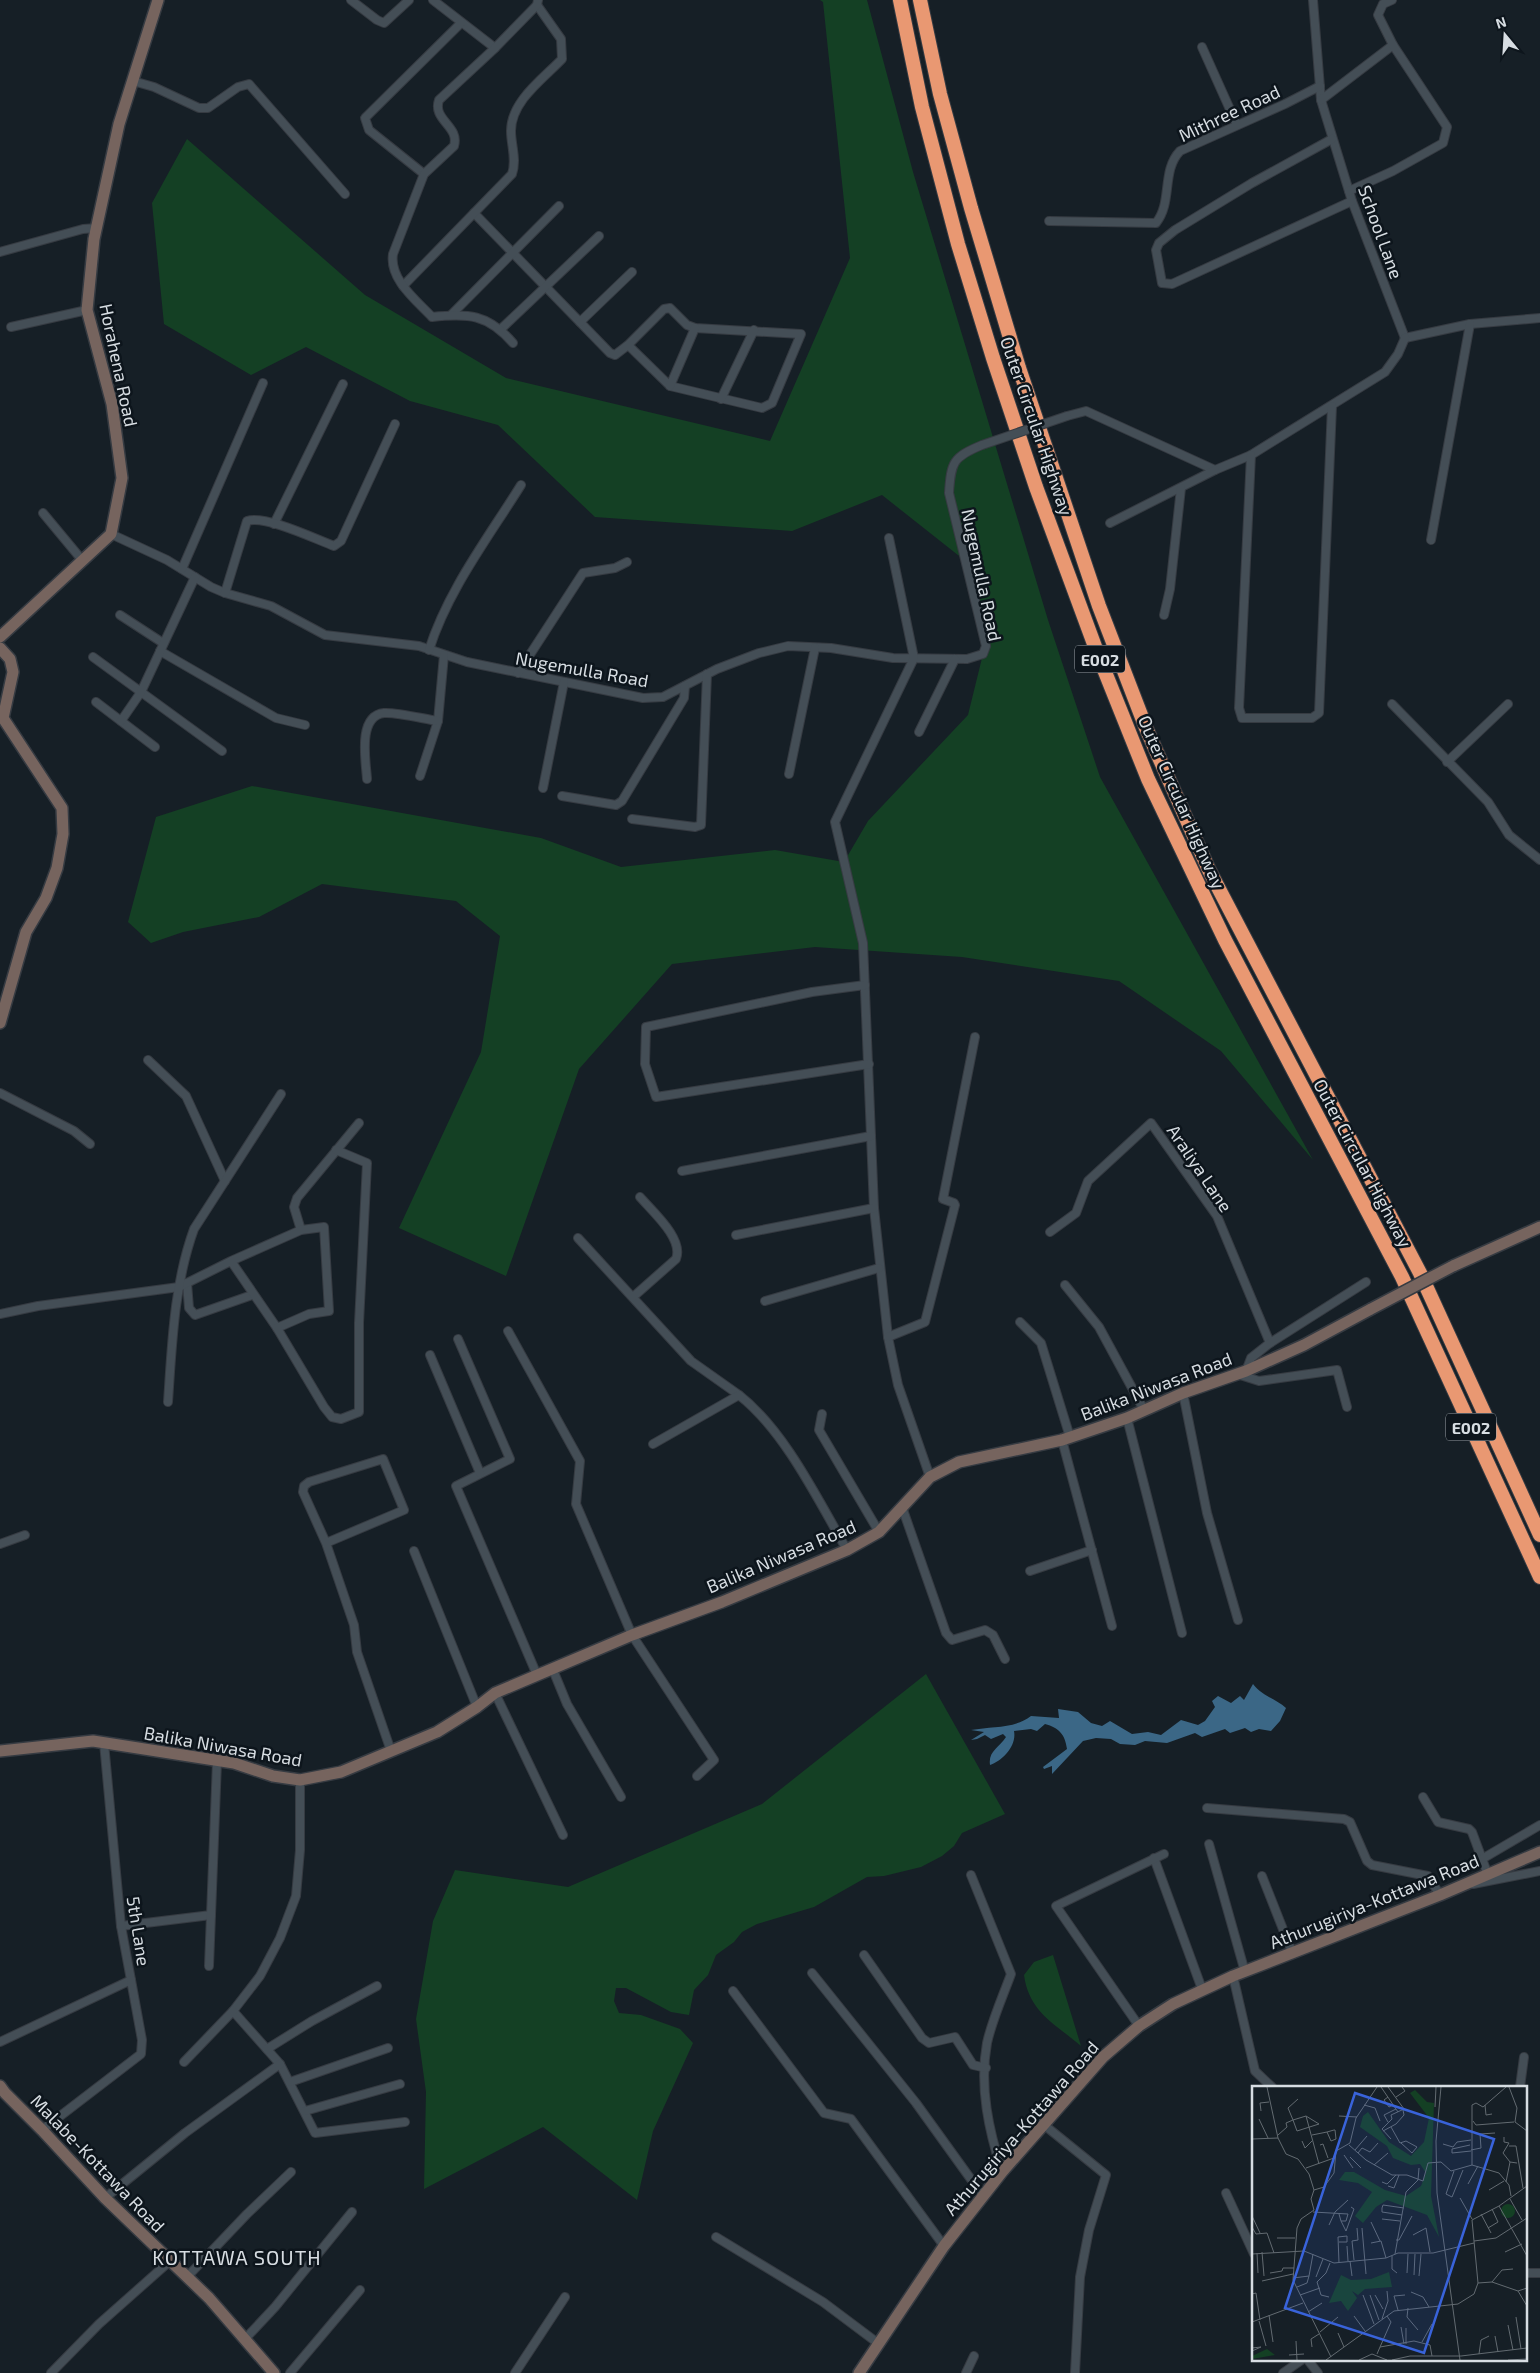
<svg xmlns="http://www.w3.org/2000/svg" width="1540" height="2373" font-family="'Exo 2',sans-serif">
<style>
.green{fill:#144024}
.water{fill:#3b6786}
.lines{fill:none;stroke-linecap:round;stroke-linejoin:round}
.street-casing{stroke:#363b42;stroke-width:10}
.secondary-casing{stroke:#363b42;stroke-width:14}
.highway-casing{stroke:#363b42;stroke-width:16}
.street{stroke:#444e56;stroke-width:8}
.secondary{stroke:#76645e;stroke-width:11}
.highway{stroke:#e99872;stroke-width:14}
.street-bridge-casing{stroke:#363b42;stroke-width:10;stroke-linecap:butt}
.secondary-bridge-casing{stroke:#363b42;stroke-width:14;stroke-linecap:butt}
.street-bridge{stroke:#444e56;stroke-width:8}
.secondary-bridge{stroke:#76645e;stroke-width:11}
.labels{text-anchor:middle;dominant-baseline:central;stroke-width:5;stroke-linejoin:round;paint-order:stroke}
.shield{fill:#0d151c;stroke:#9aa1a7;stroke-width:1}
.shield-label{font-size:16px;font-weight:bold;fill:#d7dde2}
.street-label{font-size:18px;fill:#d7dde2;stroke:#0d151c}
.quarter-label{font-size:20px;letter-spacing:1px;fill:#d7dde2;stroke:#0d151c}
.inset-road{fill:none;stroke:#636b71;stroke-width:1}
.view{fill:#3963da;fill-opacity:0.15;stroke:#3963da;stroke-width:2.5}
.inset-edge{fill:none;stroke:#d7dde2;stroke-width:2.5}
</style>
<rect width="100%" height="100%" fill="#161f26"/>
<g class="green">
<polygon points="820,0 867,0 913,172 1048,620 1100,777 1313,1160 1221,1051 1119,981 962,957 815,947 672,964 579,1069 506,1276 399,1228 481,1052 500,936 456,901 322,884 259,917 183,932 151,943 128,922 156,817 252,786 541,838 621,867 775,850 844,862 868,821 968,715 983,654 968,563 882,495 792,531 595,517 498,425 410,401 306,347 251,375 164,324 152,203 187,139 365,295 506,378 770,441 850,258 823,2"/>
<polygon points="926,1674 1005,1814 962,1833 954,1846 942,1856 921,1867 884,1876 867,1877 814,1907 757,1924 742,1932 734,1942 716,1955 708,1975 694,1990 689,2015 671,2012 626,1988 616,1988 614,2001 619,2013 641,2015 680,2029 693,2043 653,2131 637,2200 543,2127 424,2189 426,2092 416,2019 433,1921 455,1870 568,1887 762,1804"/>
<path d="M1053 1955 1081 2046C1054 2023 1029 2012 1024 1975L1034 1962Z"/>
</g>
<path class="water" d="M1253 1684C1262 1696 1275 1698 1286 1708L1280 1721 1271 1731 1259 1729 1251 1732 1245 1728 1230 1733 1225 1729 1202 1737 1195 1733 1167 1743 1145 1741 1135 1745 1120 1744 1111 1739 1096 1738 1083 1741 1052 1774V1766L1044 1769 1043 1767 1067 1749C1065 1734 1059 1728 1045 1724L1037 1731 1031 1729 1014 1731C1017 1746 1002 1761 990 1765 988 1751 999 1748 1006 1737L1003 1734 991 1739 985 1735 977 1739 971 1740 984 1732 971 1730C992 1726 1014 1729 1031 1716L1059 1718 1058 1709 1078 1712 1091 1723 1102 1726 1110 1721 1132 1734 1148 1732 1161 1735 1181 1720 1198 1725 1205 1721 1215 1707 1212 1701 1218 1696 1231 1703 1240 1696 1244 1700Z"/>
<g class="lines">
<defs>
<g id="street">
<polyline points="351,0 377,20 384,23 409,0"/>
<polyline points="433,0 495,48"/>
<polyline points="1313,0 1321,100 1352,201 1405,338"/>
<polyline points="1202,47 1237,125"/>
<polyline points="133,81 154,87 199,108 208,108 238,87 249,84 345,194"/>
<polyline points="1321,100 1393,45"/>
<polyline points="1332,139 1252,183 1175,230 1159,243 1156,250 1162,283 1172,284 1352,201"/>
<polyline points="424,174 369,130 365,118 461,23"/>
<polyline points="1349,191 1393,171 1443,143 1447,127 1393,45 1378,15 1383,4 1392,0"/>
<polyline points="474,213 610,353 615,355 628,345 664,309 670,308 687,325 695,328 801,334 772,403 762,408 670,386 628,345"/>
<path d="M1049 221 1156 223C1173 202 1161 171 1180 151L1285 104 1320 86"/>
<polyline points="0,252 83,229 97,228"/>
<path d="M403 286 512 174C517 160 511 145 511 131 511 101 543 79 562 59L561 39 537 5"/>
<polyline points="451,315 559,206"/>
<polyline points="580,322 632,272"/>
<polyline points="11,327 87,310"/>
<polyline points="501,329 599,236"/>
<polyline points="1405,338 1470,324 1540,318"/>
<path d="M513 343C488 314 468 313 432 317 416 300 389 279 393 254L424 174 454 146C460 126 432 120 439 100L495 48 537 5 538 0"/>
<polyline points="670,386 695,328"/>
<polyline points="721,399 754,330"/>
<polyline points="1067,416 1086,411 1215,470 1251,455 1385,372 1398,354 1405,338"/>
<polyline points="1251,455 1239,708 1242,718 1312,718 1319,713 1332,406"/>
<polyline points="43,513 82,560"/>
<polyline points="1110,523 1215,470"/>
<polyline points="274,524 343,384"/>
<path d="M111 534 167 560 211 587 225 593 271 606 325 635 419 646 467 662 643 698 663 697 717 669 759 653 788 646 831 648 893 658 967 659 983 654 986 646 949 493C951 462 953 457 982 445"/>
<polyline points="889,538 914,658 835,822 863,943 874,1208 888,1337 898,1385 930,1477"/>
<polyline points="1431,540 1470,324"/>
<polyline points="182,569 263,383"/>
<path d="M225 593 247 521C266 515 315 539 334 546L341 541 395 424"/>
<polyline points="120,615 163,643"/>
<polyline points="1164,615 1170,589 1181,488"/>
<path d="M429 650C448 590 488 538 521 485"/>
<polyline points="160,651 276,718 305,725"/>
<polyline points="93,657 222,751"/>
<polyline points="518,673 583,573 615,568 627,562"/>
<polyline points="96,702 155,747"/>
<polyline points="1392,704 1488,802 1509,835 1540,860"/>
<polyline points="121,721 141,692 195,577"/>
<polyline points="919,732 955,659"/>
<polyline points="1447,762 1508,704"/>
<polyline points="789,774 815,648"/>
<polyline points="420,776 438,721 444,655"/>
<path d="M367 779C366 762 357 716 384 713 397 712 424 719 438 721"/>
<polyline points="543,788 564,682"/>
<polyline points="562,796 616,805 622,801 684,698 685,686"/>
<polyline points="632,819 695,827 701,825 707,674"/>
<polyline points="865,985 812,992 646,1027 645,1064 656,1097 869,1064"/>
<polyline points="148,1060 186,1096 225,1181"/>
<polyline points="0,1093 74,1131 90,1144"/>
<polyline points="682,1171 871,1136"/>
<polyline points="301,1230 294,1207 297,1198 359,1123"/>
<polyline points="1050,1232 1076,1213 1088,1181 1151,1123 1217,1216 1270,1343"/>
<polyline points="736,1235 874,1208"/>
<polyline points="578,1238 691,1361 739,1395"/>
<polyline points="187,1283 189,1308 195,1315 252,1295"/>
<polyline points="1065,1285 1099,1327 1144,1410"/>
<path d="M633 1297 676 1259C684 1239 653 1212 640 1197"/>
<polyline points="765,1301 879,1268"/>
<polyline points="0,1314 38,1306 179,1287 231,1261 301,1230 324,1227 329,1311 309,1314 277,1328 231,1261"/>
<polyline points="1020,1322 1041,1343 1070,1437"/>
<polyline points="277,1328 324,1407 332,1417 341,1419 359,1412 359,1323 367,1163 336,1150"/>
<polyline points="508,1331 580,1461 576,1504 632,1635 714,1760 697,1776"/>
<polyline points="888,1337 925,1322 955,1205 954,1203 943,1199 975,1037"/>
<polyline points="458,1339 510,1459 456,1486 537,1675"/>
<polyline points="430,1355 480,1473"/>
<polyline points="1246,1371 1251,1358 1270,1343 1366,1282"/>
<polyline points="1237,1374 1259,1381 1337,1370 1347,1407"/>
<polyline points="1183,1393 1207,1513 1238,1620"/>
<path d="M168 1402C172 1344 174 1284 194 1229L281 1094"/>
<polyline points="822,1414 819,1430 879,1532"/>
<polyline points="1127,1418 1182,1633"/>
<polyline points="1062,1440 1112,1626"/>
<path d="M653 1444 739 1395C785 1431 818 1500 847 1550"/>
<polyline points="902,1507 946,1633 952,1640 985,1630 993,1635 1005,1659"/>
<polyline points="326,1543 404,1510 383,1459 309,1482 304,1486 303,1492 326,1543 354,1625 357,1652 391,1751"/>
<polyline points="0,1544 25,1535"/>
<polyline points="414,1551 477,1707"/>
<polyline points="1030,1571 1092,1550"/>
<polyline points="553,1670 567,1704 621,1797"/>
<polyline points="495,1693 563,1835"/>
<polyline points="300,1780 300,1850 296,1896 280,1938 260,1976 233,2011 280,2064 315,2133 405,2122"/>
<polyline points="1423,1797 1438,1822 1469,1829 1472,1832 1488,1875"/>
<polyline points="1207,1808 1344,1819 1350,1822 1367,1861 1372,1865 1428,1876 1440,1895"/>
<polyline points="1209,1844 1245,1972"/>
<polyline points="1154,1858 1202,1989"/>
<polyline points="1482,1859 1540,1825"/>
<path d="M971 1875 1011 1974C1003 1996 992 2020 987 2043 979 2087 989 2131 1002 2172"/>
<polyline points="1262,1876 1292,1952"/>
<polyline points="1473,1884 1540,1871"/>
<polyline points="121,1926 211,1915"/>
<polyline points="864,1955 922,2038 929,2043 955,2037 973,2065 986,2068"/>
<polyline points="209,1966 217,1762"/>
<polyline points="812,1973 916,2103 983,2196"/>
<polyline points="1233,1976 1255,2071 1272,2087"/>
<polyline points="733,1991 824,2113 851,2119 944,2246"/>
<polyline points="1139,2026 1056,1906 1164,1854"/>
<polyline points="0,2042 131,1980 121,1926 104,1743"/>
<polyline points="267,2049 312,2021 377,1986"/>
<polyline points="184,2062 233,2011"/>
<polyline points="290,2082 388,2048"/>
<polyline points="1520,2087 1524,2057"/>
<polyline points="305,2111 400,2084"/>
<polyline points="1043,2124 1106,2175 1089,2230 1080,2277 1075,2373"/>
<polyline points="42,2130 141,2054 142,2040 131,1980"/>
<polyline points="1226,2193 1254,2254"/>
<polyline points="105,2198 185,2133 280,2064"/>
<polyline points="716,2237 823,2302 879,2344"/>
<polyline points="1526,2273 1540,2273"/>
<polyline points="187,2277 247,2214 291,2172"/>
<polyline points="245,2339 275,2307 352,2212"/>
<polyline points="1307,2359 1318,2373"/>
<polyline points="51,2373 99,2324 170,2261"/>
<polyline points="290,2373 360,2290"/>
<polyline points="515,2373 565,2297"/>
<polyline points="966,2373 974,2356"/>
<polyline points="1283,2373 1303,2359"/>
</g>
<g id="secondary">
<polyline points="0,637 111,534 122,478 112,404 87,310 94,239 119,124 158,0"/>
<polyline points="0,648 10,659 13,672 3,718 62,808 63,834 57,868 46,898 26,932 0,1023"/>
<polyline points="1453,1266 1540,1227"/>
<polyline points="0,1751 93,1741 234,1763 273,1776 300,1780 341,1772 437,1732 477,1707 495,1693 632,1635 722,1602 847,1550 879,1532 930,1477 959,1462 1062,1440 1127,1418 1183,1393 1246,1371 1304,1345 1371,1309"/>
<polyline points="0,2086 5,2093 42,2130 105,2198 209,2298 274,2373"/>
<polyline points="859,2373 944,2246 1002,2172 1103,2057 1139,2026 1173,2004 1233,1976 1440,1895 1540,1852"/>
</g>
<g id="highway">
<polyline points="900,0 922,107 958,244 993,358 1036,487 1097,652 1148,779 1225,940 1402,1277 1540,1577"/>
<polyline points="920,0 940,94 971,208 1019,368 1099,606 1146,728 1209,870 1420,1273 1540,1535"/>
</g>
</defs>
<use href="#street" class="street-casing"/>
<use href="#secondary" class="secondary-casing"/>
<use href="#highway" class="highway-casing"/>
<use href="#street" class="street"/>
<use href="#secondary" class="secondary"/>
<use href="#highway" class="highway"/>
<defs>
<polyline id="street-bridge" points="982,445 1067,416"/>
<polyline id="secondary-bridge" points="1371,1309 1453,1266"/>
</defs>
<use href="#street-bridge" class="street-bridge-casing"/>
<use href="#secondary-bridge" class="secondary-bridge-casing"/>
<use href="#street-bridge" class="street-bridge"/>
<use href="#secondary-bridge" class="secondary-bridge"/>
</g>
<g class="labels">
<g class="shield">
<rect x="1075" y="645.5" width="50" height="27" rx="4"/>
<rect x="1446" y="1413.5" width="50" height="27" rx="4"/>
</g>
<g class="shield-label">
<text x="1100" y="659">E002</text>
<text x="1471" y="1427">E002</text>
</g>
<g class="street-label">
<text transform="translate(1229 113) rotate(-25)">Mithree Road</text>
<text transform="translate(1381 232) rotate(70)">School Lane</text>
<text transform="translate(119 365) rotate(78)">Horahena Road</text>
<text transform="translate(1037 426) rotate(71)">Outer Circular Highway</text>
<text transform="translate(982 575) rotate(78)">Nugemulla Road</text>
<text transform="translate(582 669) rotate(10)">Nugemulla Road</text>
<text transform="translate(1182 802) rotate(66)">Outer Circular Highway</text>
<text transform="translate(1363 1163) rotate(62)">Outer Circular Highway</text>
<text transform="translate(1200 1168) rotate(56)">Araliya Lane</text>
<text transform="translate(1156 1386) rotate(-21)">Balika Niwasa Road</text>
<text transform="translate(781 1556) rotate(-23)">Balika Niwasa Road</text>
<text transform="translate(223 1746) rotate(10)">Balika Niwasa Road</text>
<text transform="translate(1374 1901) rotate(-22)">Athurugiriya-Kottawa Road</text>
<text transform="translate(139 1931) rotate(81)">5th Lane</text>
<text transform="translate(1021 2128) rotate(-49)">Athurugiriya-Kottawa Road</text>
<text transform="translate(98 2163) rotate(46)">Malabe-Kottawa Road</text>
</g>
<g class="quarter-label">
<text x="237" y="2257">KOTTAWA SOUTH</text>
</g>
</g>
<g transform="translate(1252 2086)">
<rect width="275" height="275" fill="#161f26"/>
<path d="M163 4 175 16 182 17 179 110 187 151 175 129 135 114 124 121 111 137 103 130 120 106 106 97 87 94 93 86H102L133 104 154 110 169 100 174 87 168 78 159 79 141 72 135 60 108 41 111 30 116 26 137 56 159 70 172 56 177 32 158 7ZM249 125a7 7 0 1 1 14 0a7 7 0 1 1-14 0ZM137 186 140 201 113 203 106 209 100 205 105 212 96 225 89 215 77 217 89 189 99 194 119 193ZM15 263 23 269 0 273V270Z" fill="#144024"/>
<path class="inset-road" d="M15 1 26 52M129 1 146 26M136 1 152 23 139 29 140 33 130 43 139 53M189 1 184 55 185 107 208 274M257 1 265 22 263 36 275 45M136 11 132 14 137 21 141 19M144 11 153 5 150 1M46 13 36 22 41 34 54 30 67 78M112 19 123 22 128 35M233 19 234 29 240 28M183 21 184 1M9 25 8 17 17 16M87 30 105 31M7 33 16 52M41 34 45 45 67 38 54 30M221 35 224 39 262 36M136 36 132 29 144 23M139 41 148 57 154 55 165 61 160 67 149 57M131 45 144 38 152 29 151 24M26 49 35 41 34 37 41 34M60 49 75 46 82 44H83L84 53 79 55 75 46M252 51V56L257 57 251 67 258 76 265 77M0 53 26 52 34 68 46 73 57 88 62 104 59 113 62 124 49 133 45 142 41 194 79 271M50 55 53 62 60 55M191 58 201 61 205 56 219 54M68 59 71 58 76 72M97 59 114 74 140 89H155L171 95 176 77 189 76 199 85 220 79M257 60H264L271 102M103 64 115 50M219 64 229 62 228 48 243 47M106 67 110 62 118 66 126 57M200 67V63L218 59M200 67 219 65M92 69 101 82M98 71 109 82M122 79 136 67M220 79V19L224 17 231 21 254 1M220 79 247 87 257 99 259 110M54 82 82 72M202 85 194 108 200 111 211 84M130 96 135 98 144 89M254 96 258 76M216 98 226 80M136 100 142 102 147 89M62 104 72 101 82 87 84 65 98 57 104 32 125 1M237 104 252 95M208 112 220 133M258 113 270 134M247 120 275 170M61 126 96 128 94 135H89L87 128M229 128 239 147M150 129 130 126V122L131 119 152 122M0 130 8 147M130 133 148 135M89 135 94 145 102 123 99 121M119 136 128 155M77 139 83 126 96 114M0 141 4 148 15 147 22 167M110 142 114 188M236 142 246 136 240 123M161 149 174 142 178 166M25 152H43M144 154H147L160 130M222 155 244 152 275 132M119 157 129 155 134 172M95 160 96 175M10 166 12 190M253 166 270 158M5 167 6 187M0 168 52 165 82 177 134 172 146 167H181L222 157M143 168 154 106 166 94 167 82M140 170V183L145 187M102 174 100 155 106 154 105 142M98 175 100 190M87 177 86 151 95 150V156H87M18 187 30 185 31 182H42M155 187 156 168M162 189 163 168M167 190 169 168M64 191 71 173M41 192 57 190 61 168M10 195 41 188M240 196 250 184 261 183M226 197 240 196 266 205 275 202M45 201 55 197 57 190M266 205 275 220M159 206 171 211 177 221M0 208 4 207 8 234M48 209 68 202M111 209 122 238M118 209 127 234M123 209 131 223M77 211 69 209 65 196 74 187 78 177M156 222 155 231 166 244M146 224 142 210 153 209M56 226 70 217M17 229 21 256M102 230 113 245M264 231 269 263M130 233 136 215 135 205M7 235 14 260M0 236 51 217M256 239 261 264M149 241 152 258M154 242V258M68 246 86 231M86 247 92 261M243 250 246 266M44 255 45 274M170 256 180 238M60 261 59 253 67 248M128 261 139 236 135 230M0 262 9 261 0 265M125 268 128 261 162 255 178 259 180 270M227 268 229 254 237 250M37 269 52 268M74 274 142 225 206 218 222 208 226 197 220 134 247 120 275 100M107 274 120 268 135 274M140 274 158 270H209L275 262M256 274 275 273"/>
<path class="view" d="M103 7 242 53 172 267 33 222Z"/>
<rect width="275" height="275" class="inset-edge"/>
</g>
<g transform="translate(1505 35) rotate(342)" stroke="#0d151c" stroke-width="4" paint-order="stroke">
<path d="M0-4L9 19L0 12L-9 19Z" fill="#d7dde2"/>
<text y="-8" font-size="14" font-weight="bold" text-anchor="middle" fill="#d7dde2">N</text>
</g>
</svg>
